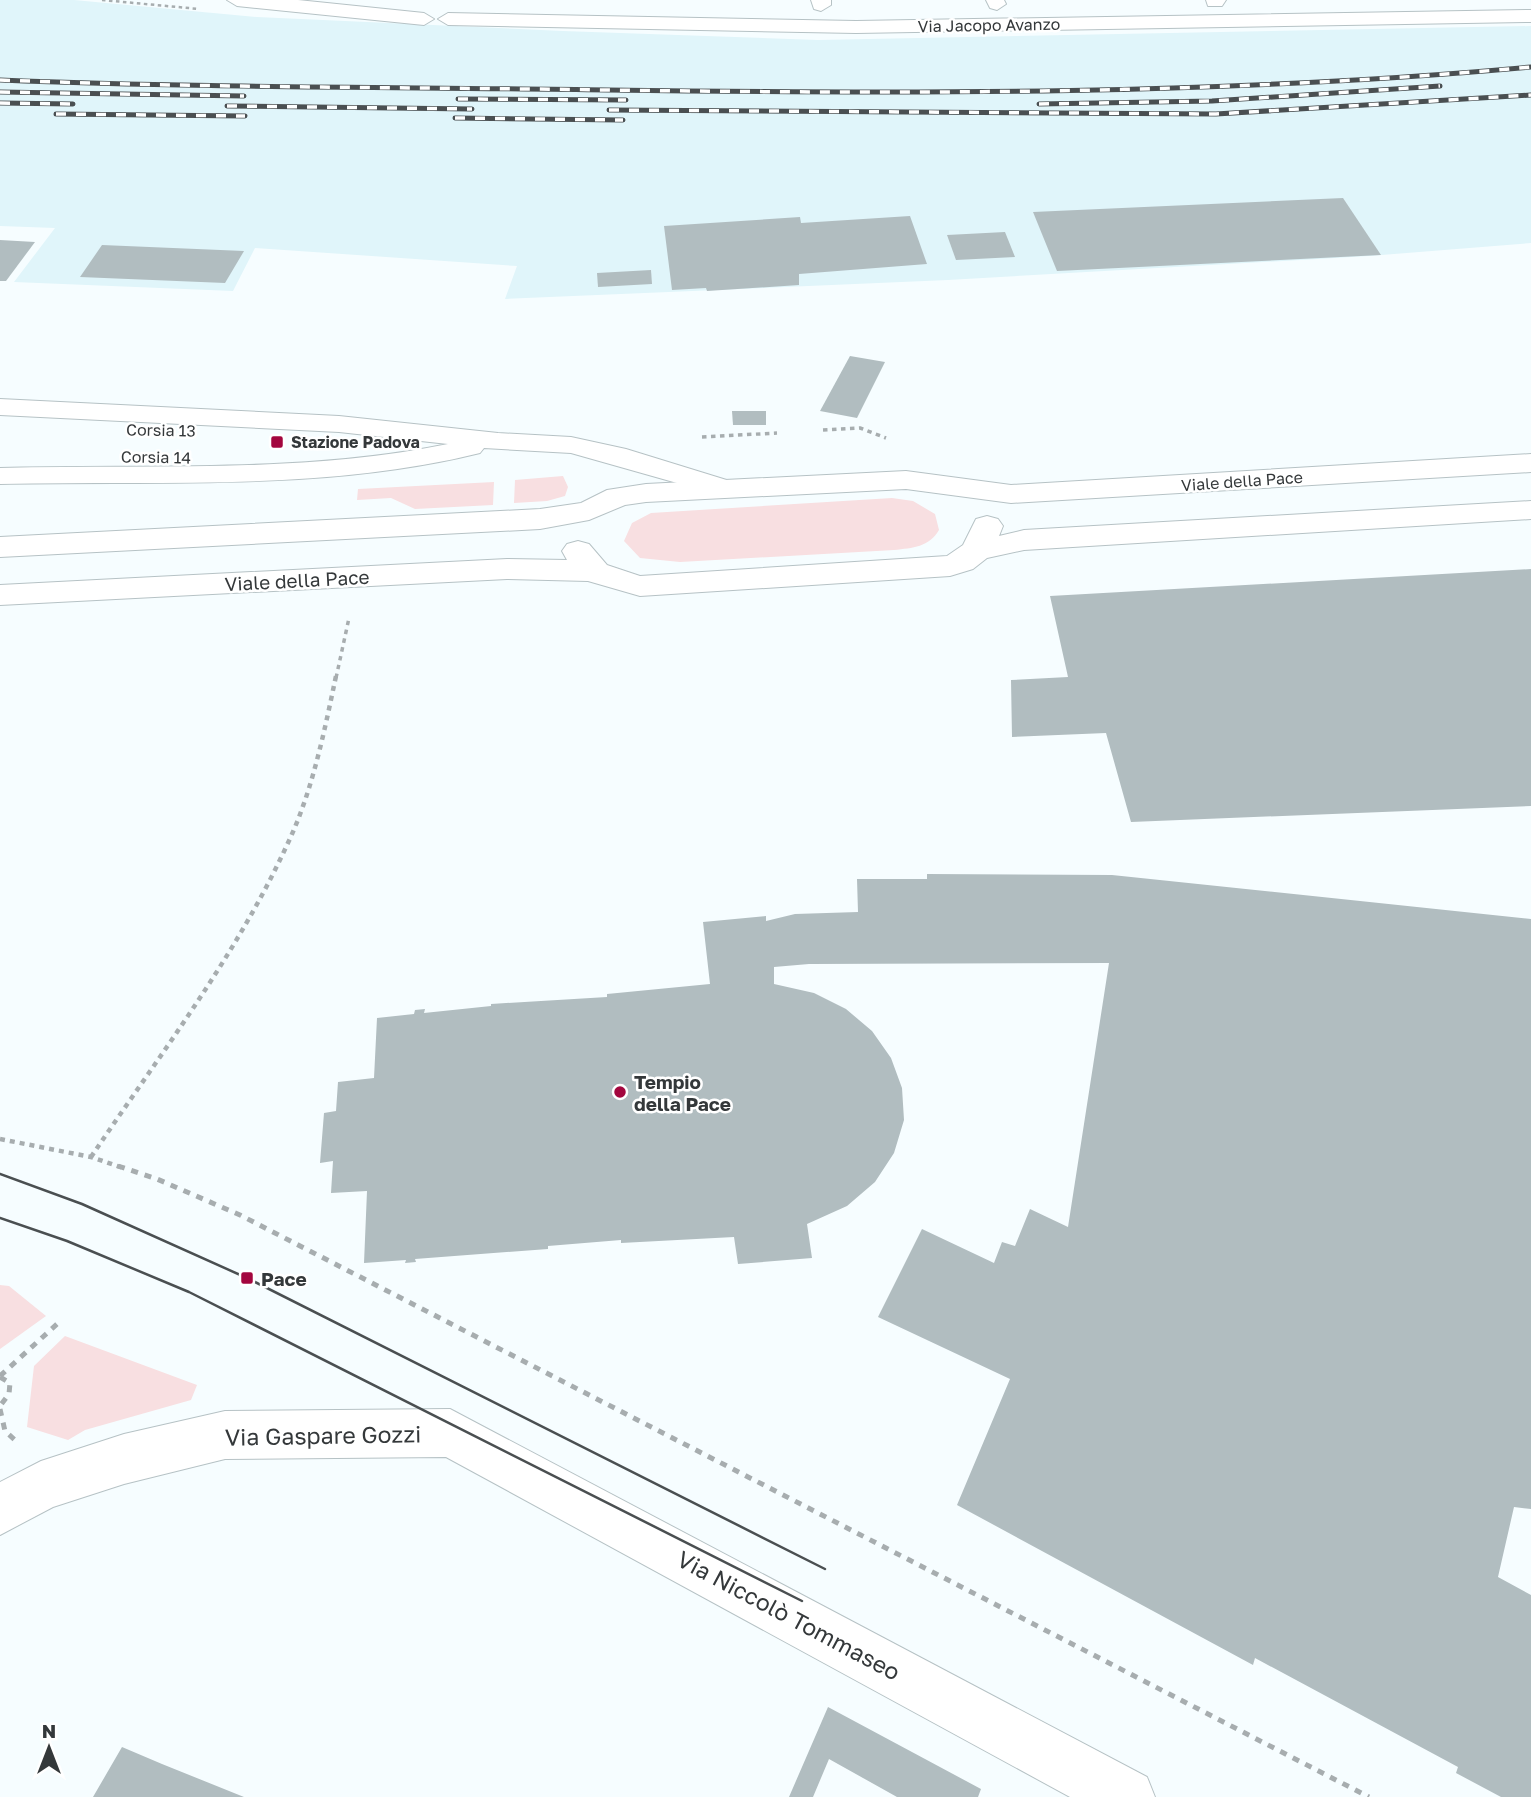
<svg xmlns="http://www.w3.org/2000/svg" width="1531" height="1797" font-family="'Golos Text',sans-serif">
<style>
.built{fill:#e0f5fa}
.green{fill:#f8dfe1}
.building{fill:#b1bdc0}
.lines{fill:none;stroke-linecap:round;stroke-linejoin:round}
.service-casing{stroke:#b6c2c5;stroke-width:2}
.minor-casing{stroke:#b6c2c5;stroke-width:2}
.tertiary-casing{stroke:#b6c2c5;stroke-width:2}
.secondary-casing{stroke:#b6c2c5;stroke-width:2}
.path-far3{stroke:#a7adaf;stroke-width:2.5;stroke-dasharray:3.5 3.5;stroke-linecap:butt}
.path-far2{stroke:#a7adaf;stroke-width:3.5;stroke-dasharray:4.5 4.5;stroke-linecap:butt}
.path-far1{stroke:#a7adaf;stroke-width:4.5;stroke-dasharray:5 5;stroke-linecap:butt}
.path{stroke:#a7adaf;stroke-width:5;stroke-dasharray:7 7;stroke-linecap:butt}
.service{fill:#fff;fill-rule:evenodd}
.minor{fill:#fff;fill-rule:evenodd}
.tertiary{fill:#fff;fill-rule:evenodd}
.secondary{fill:#fff;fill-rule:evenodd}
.tram{stroke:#4a4f51;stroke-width:2.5}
.rail-casing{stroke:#4a4f51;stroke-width:5}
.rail{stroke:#fff;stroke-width:3.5;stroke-dasharray:10;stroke-linecap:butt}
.poi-dot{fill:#a3063e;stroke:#fff;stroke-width:2.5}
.labels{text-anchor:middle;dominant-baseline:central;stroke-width:5;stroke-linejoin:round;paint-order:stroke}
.far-street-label{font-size:16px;fill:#34383a;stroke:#fff}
.far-poi-label{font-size:16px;font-weight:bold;fill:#34383a;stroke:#fff;text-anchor:start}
.street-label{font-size:19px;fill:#34383a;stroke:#fff}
.poi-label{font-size:19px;font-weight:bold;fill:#34383a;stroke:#fff;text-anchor:start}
.near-street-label{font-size:23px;fill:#34383a;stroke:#fff}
</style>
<rect width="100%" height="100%" fill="#f6fdff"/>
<polygon class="built" points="0,0 74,0 257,17 563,31 818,40 1531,26 1531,243 1369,256 948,280 505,299 517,266 255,248 233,291 14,282 55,228 0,226"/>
<g class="green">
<polygon points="563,476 568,487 565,496 547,501 514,503 515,480"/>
<polygon points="494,482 493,505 415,509 391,498 357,500 358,489"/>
<path d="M892 498 913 501 935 514 939 530C929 547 913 548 894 550L680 562 640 558 624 541 632 523 651 513Z"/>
<polygon points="0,1285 9,1286 46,1316 0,1349"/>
<polygon points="65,1336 197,1385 191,1400 85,1430 68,1440 27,1427 34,1366"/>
</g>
<g class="building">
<polygon points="1343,198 1381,255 1057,271 1033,212"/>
<polygon points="910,216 927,264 799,274 799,285 707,291 706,288 672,290 664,226 800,217 801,223"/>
<polygon points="1005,232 1015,257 956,260 947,235"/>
<polygon points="0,240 35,242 6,281 0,281"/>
<polygon points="102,245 244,251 225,283 80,277"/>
<polygon points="651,270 652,284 598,287 597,273"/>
<polygon points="850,356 885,362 857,418 820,411"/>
<polygon points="732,411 766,411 766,425 733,425"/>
<polygon points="1531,569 1531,806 1131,822 1106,733 1012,737 1011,680 1068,677 1050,596"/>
<polygon points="927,874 1112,875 1531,919 1531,1509 1514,1507 1498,1577 1531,1595 1531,1797 1501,1797 1456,1773 1458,1767 1255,1658 1253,1665 957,1505 1010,1379 878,1317 922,1229 994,1263 1002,1242 1015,1246 1030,1209 1068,1227 1109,963 809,964 774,967 774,984 814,993 846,1009 872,1031 891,1058 902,1088 904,1120 894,1153 875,1182 847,1206 807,1224 812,1258 738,1264 734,1237 621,1243 621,1240 548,1246 548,1249 415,1259 416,1262 405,1263 406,1260 364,1263 367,1191 331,1193 333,1161 320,1163 324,1113 336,1111 338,1082 374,1078 377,1018 414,1014 415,1010 425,1009 424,1013 491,1006 491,1004 607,997 607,994 710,984 703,922 766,916 766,921 795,914 858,912 857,879 927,879"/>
<polygon points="828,1707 981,1789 978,1797 897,1797 829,1759 813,1797 789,1797"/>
<polygon points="122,1747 162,1764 244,1797 93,1797"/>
</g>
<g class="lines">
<defs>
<g id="service">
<polygon points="986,0 1004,0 1006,4 997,10 990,8"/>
<path d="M0 399 339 416 498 433 571 437 626 449 733 482 737 488 733 494 723 496 571 453 484 448 480 453C323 492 160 480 0 484V468C149 464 301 474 448 444L339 432 0 415Z"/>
</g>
<g id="minor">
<polygon points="811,0 831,0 831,5 821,11 814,9"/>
<polygon points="1206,0 1226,0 1222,6 1208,6"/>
</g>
<g id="tertiary">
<polygon points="1531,454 1531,472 1011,503 906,489 646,502 625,505 589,520 540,529 0,557 0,537 540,509 581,503 607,490 646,484 906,471 1011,485"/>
<polygon points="1531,501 1531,519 1024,550 987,558 973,569 950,576 640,596 588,581 507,579 0,605 0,585 507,559 567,560 562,551 567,544 578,541 589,544 607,565 640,576 947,556 963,545 976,519 987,516 998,519 1003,526 999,536 1024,530"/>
<polygon points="450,1409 1147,1777 1155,1797 1070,1797 446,1457 225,1459 124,1484 53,1507 0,1535 0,1482 41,1461 124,1434 225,1411"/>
</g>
<g id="secondary">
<polygon points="227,0 298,0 424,13 434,19 424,25 237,6"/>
<polygon points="1531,10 1531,22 856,33 448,25 438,19 448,13 856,21"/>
</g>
</defs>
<use href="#service" class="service-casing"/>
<use href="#minor" class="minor-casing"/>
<use href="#tertiary" class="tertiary-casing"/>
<use href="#secondary" class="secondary-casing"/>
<polyline class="path-far3" points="102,0 199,9"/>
<g class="path-far2">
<polyline points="823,430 860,428 886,438"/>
<polyline points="702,437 777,433"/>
<polyline points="336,678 349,618"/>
</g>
<g class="path-far1">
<polyline points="0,1139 91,1157 123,1168"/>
<path d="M91 1157C159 1056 236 956 287 845 312 793 324 733 336 676"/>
</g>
<g class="path">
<polyline points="118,1166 157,1179 240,1215 1369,1797"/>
<polyline points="0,1376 57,1324"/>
<polyline points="0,1377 10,1383 9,1394 0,1406"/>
<polyline points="0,1409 5,1431 16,1441"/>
</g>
<use href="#service" class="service"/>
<use href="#minor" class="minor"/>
<use href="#tertiary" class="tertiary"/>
<use href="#secondary" class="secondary"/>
<g class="tram">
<polyline points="0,1174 82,1204 247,1278 825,1569"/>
<polyline points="0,1218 67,1241 189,1292 802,1601"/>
</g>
<defs>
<g id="rail">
<path d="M0 80C203 88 405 87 608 90 917 94 1224 95 1531 67"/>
<polyline points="0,92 244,96"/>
<polyline points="458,99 626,100"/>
<polyline points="0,103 73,104"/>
<polyline points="1039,104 1212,101 1440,86"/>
<polyline points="227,106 472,109"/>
<polyline points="609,110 1216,114 1531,95"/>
<polyline points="56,114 245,116"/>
<polyline points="455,118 623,120"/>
</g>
</defs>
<use href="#rail" class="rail-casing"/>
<use href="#rail" class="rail"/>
</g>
<g class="poi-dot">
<rect x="270" y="435" width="14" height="14" rx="3.5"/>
<circle cx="620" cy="1092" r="7"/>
<rect x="240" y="1271" width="14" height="14" rx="3.5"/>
</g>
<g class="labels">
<g class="far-street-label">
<text transform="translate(989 25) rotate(-1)">Via Jacopo Avanzo</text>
<text transform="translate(161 430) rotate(1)">Corsia 13</text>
<text transform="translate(156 457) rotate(1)">Corsia 14</text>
<text transform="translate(1242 481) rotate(-4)">Viale della Pace</text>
</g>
<g class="far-poi-label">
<text x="291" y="442">Stazione Padova</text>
</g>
<g class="street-label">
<text transform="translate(297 580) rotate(-3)">Viale della Pace</text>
</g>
<g class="poi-label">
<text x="634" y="1081">Tempio<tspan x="634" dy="22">della Pace</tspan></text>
<text x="261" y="1278">Pace</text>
</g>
<g class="near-street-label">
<text transform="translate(323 1435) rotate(-1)">Via Gaspare Gozzi</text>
<text transform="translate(789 1615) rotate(28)">Via Niccolò Tommaseo</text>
</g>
</g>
<g transform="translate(49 1748)" stroke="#ffffff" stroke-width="5" paint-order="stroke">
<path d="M0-5L12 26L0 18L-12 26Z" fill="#34383a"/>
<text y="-10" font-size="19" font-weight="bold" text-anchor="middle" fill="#34383a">N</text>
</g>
</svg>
